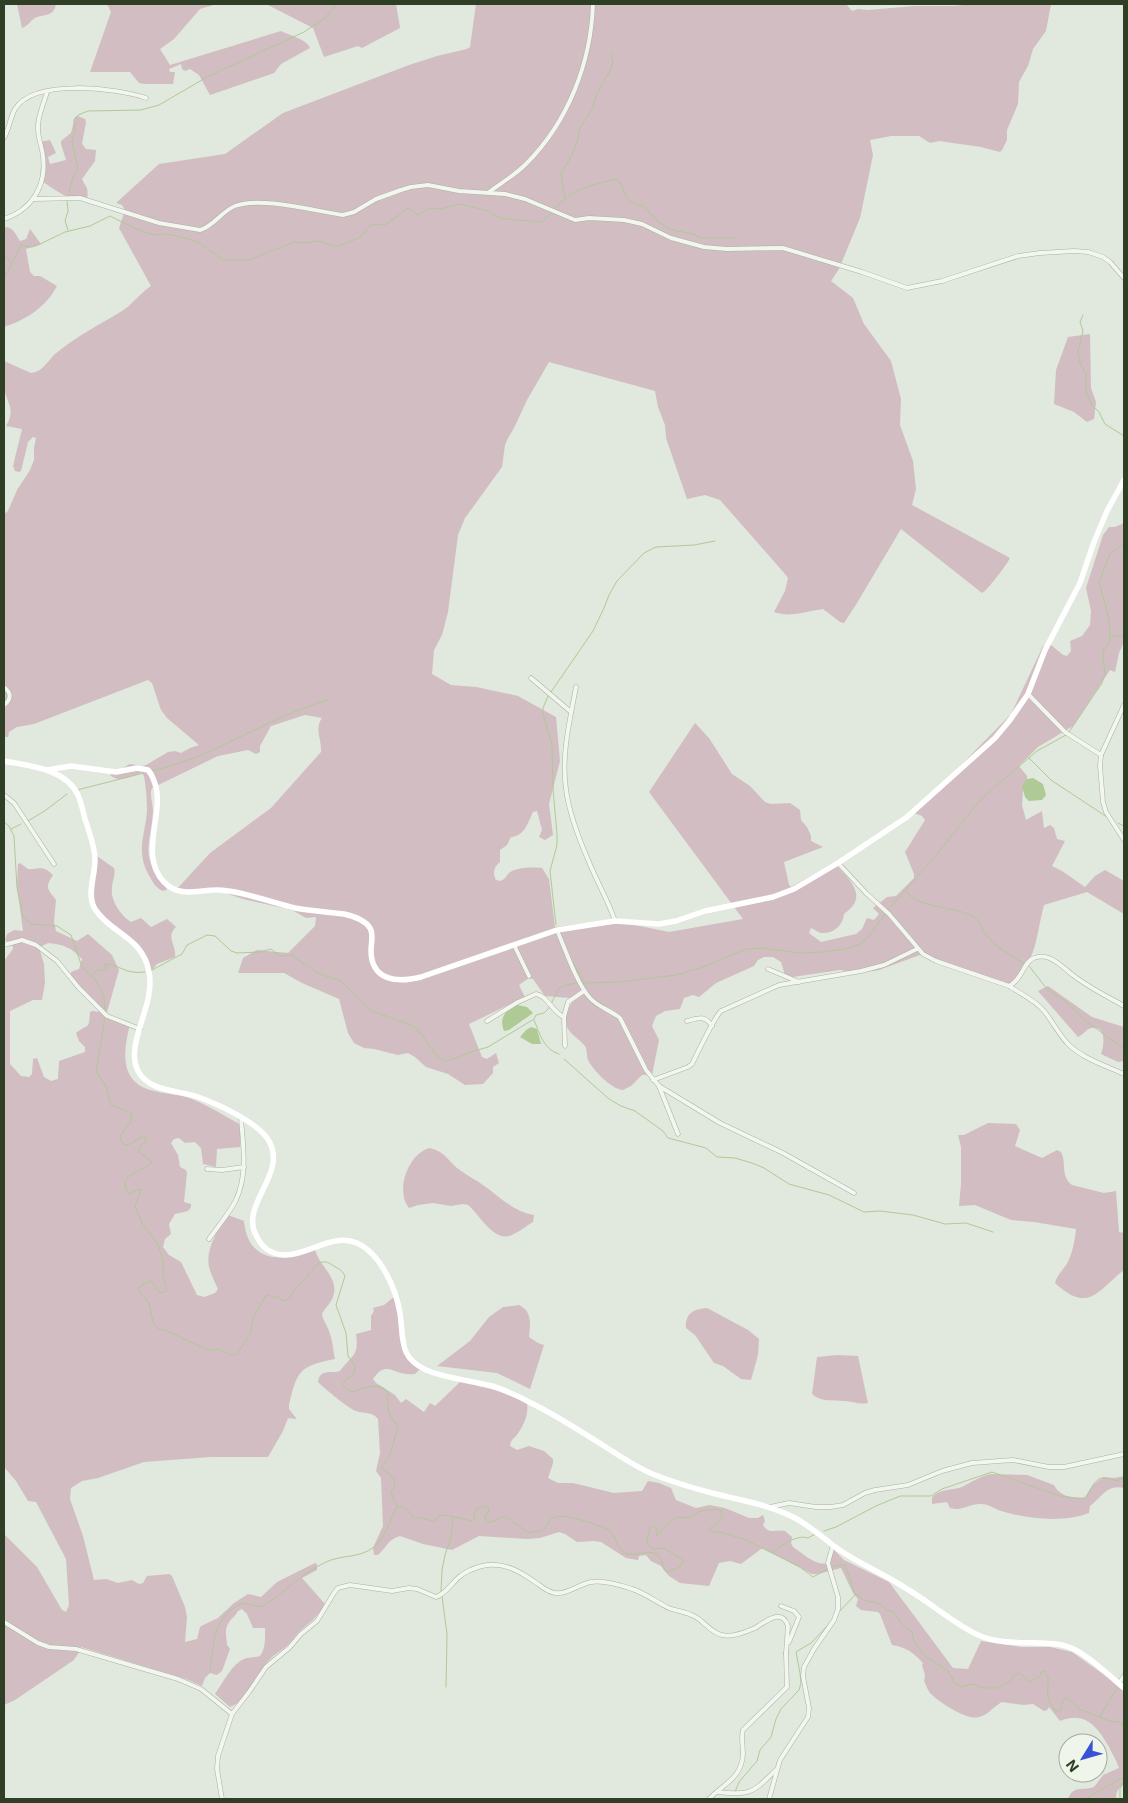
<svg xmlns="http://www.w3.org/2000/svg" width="1128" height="1803" font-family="Inter,sans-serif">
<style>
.green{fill:#d2bdc3;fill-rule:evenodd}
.water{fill:#afca95}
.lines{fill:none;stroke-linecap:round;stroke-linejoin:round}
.stream{stroke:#afca95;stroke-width:1}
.street-casing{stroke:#a8b2a2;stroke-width:5}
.street{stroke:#f2f6ef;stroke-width:4}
.secondary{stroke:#fff;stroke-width:5.5}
</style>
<rect width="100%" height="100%" fill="#e1e8dd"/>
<g class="green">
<path d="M17 4H56C54 17 44 14 35 18 30 21 28 26 22 28Z"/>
<path d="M107 4H217L200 9 174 39 160 49 170 65 281 31C290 36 305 38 310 48L281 64 274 73 210 95 199 75 190 69 185 71 182 69 181 64 169 69 170 72H175L173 84H144L139 83 130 72H90L111 12Z"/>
<polygon points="266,4 396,4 400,28 362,48 358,46 324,57 313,28"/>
<path d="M476 4H846L852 11 858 9 868 10 914 6H953L976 4H1051L1046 31 1033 49 1028 66 1019 82 1018 104 1007 130V140L1002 150 1000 152 981 147 939 141 930 143 919 136H891L870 140 873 155 860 218 839 269 831 281 853 298 864 324 891 361 901 399 900 425 913 461 916 489 912 505 1010 558C1008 563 987 591 982 593L901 529 857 603 844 623 840 622 823 609C807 611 790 618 774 612L785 591 788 578 785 574 720 500 705 495 687 499 666 438 665 425 658 407 655 391 549 362 527 400 514 428 508 438 505 445 502 467 465 518 458 535 448 612 442 635 434 650 432 674 451 685 476 687 518 696 556 717 560 761 549 804 553 835 545 840 539 837 542 830 537 811 533 812C528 822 525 836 511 837L507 845 500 850V862C494 867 492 872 496 880L500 881C506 879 506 876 509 873 516 867 534 867 542 868L549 879 555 927 610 920 669 932 743 919 649 792 695 723 709 738 732 774 750 786 765 802 771 804 790 803 800 810 801 820 807 827 811 836V841L823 847 784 862 789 885 791 887 834 863C849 879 870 896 844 914 843 926 833 934 821 933 817 932 814 929 811 928L809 933 821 942 856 934 862 929 867 918 874 920 879 914 873 908 887 897 896 896 914 878V874L905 852 925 820 922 816 914 813 1011 714 1043 646 1051 645 1063 655 1067 656 1071 651 1070 641 1082 636 1090 625 1091 611 1086 588 1103 535 1109 527H1115L1124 523V642L1119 653 1115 672 1110 670 1073 726 1038 747 1019 766 1027 776V780L1023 791 1022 805 1026 820 1042 811 1044 828 1050 825 1054 828 1057 839 1065 841 1052 866 1062 871 1085 887 1095 876 1105 870 1124 881V914L1087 892 1044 905C1035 939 1038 960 1010 984L960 971 920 955 879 970 866 972 857 973 840 970 786 978 781 962 773 957H764L758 960 754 966 716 983 699 997 693 995 684 998 680 1009 665 1011 656 1016 652 1026 659 1040 652 1075H642L631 1086 623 1090C612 1090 592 1069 588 1060 586 1055 588 1049 584 1045 578 1037 569 1035 566 1024 565 1016 568 1009 572 1002L570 998 545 996 533 979 529 978 519 985 525 997 469 1024 482 1057 487 1059 496 1053 499 1063 493 1067V1073L483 1084 465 1085 448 1074 426 1067 415 1057 408 1053 398 1055 374 1049 364 1048 354 1043 348 1033 339 999 302 983 284 973H238L243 958 257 950 288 953 315 926 316 917 306 918 292 910 243 899 225 893H176V890L210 853 271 808 321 752C322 740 314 729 322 718L305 715 271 726 260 746V752L256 754 248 750 218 756 152 788C149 795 153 803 153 811 151 846 138 857 168 886L166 890 163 891C156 888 153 883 150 877 135 852 145 837 147 811 147 800 146 787 144 776L142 773C132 775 119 784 110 775L130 764 142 766 146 765 168 752 175 751 181 753 190 748 199 745 167 718 161 710 152 683 148 680 34 724 17 727 9 732 8 737H5L4 514 8 511 17 490 30 470 34 460V448L36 438 33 437 28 442 21 471 19 472 15 471 13 466 22 429 6 426C17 408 5 402 4 385 3 377 4 369 4 361L31 373C42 372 47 362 54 355 75 337 99 325 122 311 133 304 140 293 151 286L119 228 125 210 122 205 116 203 159 164 225 154 283 113 409 65 437 56 467 49 470 47Z"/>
<path d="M78 116 85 119 86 122 82 144 86 149 96 150 95 161 82 179C86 188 89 187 87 200 71 203 53 188 40 180L42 159 39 142 50 140 56 153 48 157 50 164 66 160 61 144V141L71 133 75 117Z"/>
<path d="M4 227C14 227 15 234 20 241L26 239 30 229 41 244 26 249 30 272 34 276H40L57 286C46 307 26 320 4 327Z"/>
<polygon points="1090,334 1091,388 1096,402 1094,419 1087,422 1074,412 1054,404 1056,370 1068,337"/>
<path d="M97 856 114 868C116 876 112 880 112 888 110 900 121 916 131 922L141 918 151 927 167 919 176 927C165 937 177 945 175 957L157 964 148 975C145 967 143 956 138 950 126 934 101 926 96 906 91 892 99 872 97 856Z"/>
<path d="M20 863 28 869C41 869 43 865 53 875 45 888 47 888 56 900L54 922 56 931 77 941 88 934 112 955 119 970 106 1016 130 1024C124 1049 118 1080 150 1090 164 1094 179 1094 192 1099 209 1106 225 1116 241 1125L240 1147 217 1149 216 1167 203 1164 201 1148 195 1142 185 1143 179 1138 174 1139 171 1143 178 1155 180 1167 186 1170 187 1173 184 1202 191 1204V1207L188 1211 175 1214 169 1224 171 1234 165 1239 163 1247 169 1255 181 1262 197 1295 204 1297 215 1293 218 1289C215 1282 211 1275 209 1267 205 1248 219 1231 225 1214L244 1221C248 1264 284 1263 315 1249 318 1265 340 1278 333 1297 331 1303 325 1308 322 1314 323 1321 328 1326 330 1334 333 1342 333 1351 335 1359 300 1366 297 1370 289 1405V1409L296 1418V1419L288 1418 283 1431 268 1457H211L144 1462 98 1478 82 1481 71 1488 70 1499 83 1536 94 1580 106 1579 118 1583 132 1580 139 1584 143 1583 147 1576 169 1574 172 1576 185 1607 187 1617 185 1642 197 1639 200 1627 203 1625 218 1618 234 1603 248 1594 261 1597 277 1582 315 1563 317 1564V1570L302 1578 325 1604C317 1619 309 1622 298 1633 295 1636 292 1641 288 1645 282 1650 275 1654 270 1659 256 1674 250 1700 230 1707L215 1694C223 1683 231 1665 244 1659 249 1657 255 1658 260 1656 266 1648 265 1638 265 1628H253L247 1614 242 1609 238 1611C235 1617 231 1618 228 1624 224 1630 227 1639 227 1645L230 1649 222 1671 217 1675 210 1673 205 1678 202 1686 186 1679 81 1647 79 1652 74 1660 15 1700 4 1705V1534L37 1567 62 1610 66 1612 69 1605 66 1559 36 1502 28 1501 16 1481 4 1467V961L13 949 12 944 5 940 7 934 14 930 23 931 17 885 18 864ZM48 943C63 944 72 948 82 959L79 969 71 972C69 986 80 992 90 997 94 998 97 1003 99 1006L98 1012 93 1011 90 1012C89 1031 88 1023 76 1033L79 1041 85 1047V1052L59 1061 58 1079 51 1081 44 1077 37 1058 33 1059 32 1074 29 1077 21 1076 10 1064V1011L33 1000H42L45 983 44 964 40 951 42 946Z"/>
<path d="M1048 986 1092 1017 1124 1027V1061L1118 1062 1101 1054C1104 1046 1107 1026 1092 1028 1086 1029 1083 1035 1078 1037L1038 991Z"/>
<path d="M988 1123 1016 1124 1020 1130 1015 1146 1042 1158 1057 1150 1061 1152C1067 1163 1060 1176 1072 1185L1104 1193 1116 1191 1119 1232 1124 1233V1270C1097 1291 1089 1314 1055 1283 1057 1275 1064 1269 1068 1262 1073 1251 1075 1240 1076 1229L1034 1222 1011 1220 975 1205 959 1206 961 1184V1147L958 1135H964Z"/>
<path d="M430 1148C446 1153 445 1157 457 1168 464 1173 470 1177 477 1181 495 1192 512 1212 534 1215L533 1222C526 1226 519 1232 512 1235 494 1243 480 1215 468 1205L463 1204 451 1206 433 1203 418 1205 409 1208C395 1191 408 1153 430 1148Z"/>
<path d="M395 1296 397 1303 400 1339 420 1369 415 1374C394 1377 387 1358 373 1379L376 1383 395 1395 401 1403 406 1399 424 1412 430 1403 435 1406 460 1382 500 1391 527 1403C529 1415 523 1427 516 1436 512 1440 511 1440 510 1446L517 1450 529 1446 544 1451 553 1459V1463L548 1478 558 1483H573L614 1493 642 1491 648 1481 659 1483 671 1488 676 1500 696 1508 710 1505 725 1508 749 1518H758L763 1515 765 1521 763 1525C769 1535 775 1529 785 1531L792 1537 791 1543 793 1547C804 1554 816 1567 830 1563L831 1556 834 1550 844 1560 889 1582 953 1668 968 1669 981 1641 1021 1647H1050L1072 1652 1124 1689V1785C1118 1788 1116 1792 1116 1799H1068C1073 1785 1083 1791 1094 1787L1103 1775 1119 1768C1117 1761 1112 1754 1109 1747 1097 1726 1085 1711 1060 1721L1049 1707 1047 1710 1044 1711 1033 1704 1023 1705 1002 1702C994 1706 988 1715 979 1717 968 1721 940 1703 931 1694 928 1691 926 1685 924 1681L925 1675 922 1665 923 1663C914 1653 906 1647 892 1645L880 1614 878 1612 861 1610 856 1606 858 1599 853 1593 841 1568 818 1574H812L764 1549H761L741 1564 730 1561 719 1563 709 1586 680 1583 669 1576 661 1566 651 1561 646 1555 639 1556 638 1560 626 1558 601 1542 593 1541 577 1542 565 1534 559 1532 540 1538 526 1539 479 1536 452 1550 423 1544 400 1536C388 1539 386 1548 378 1555H374L373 1548 383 1526 381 1478 376 1471 380 1453 378 1419C372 1411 364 1414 356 1411 349 1409 324 1388 318 1382 320 1368 331 1374 340 1371 353 1354 359 1356 356 1334L371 1330V1316L374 1311 373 1308 384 1305Z"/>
<path d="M519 1305C533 1312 530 1324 529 1337L538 1343 544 1345 530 1389 497 1373 437 1366 470 1341 489 1317 503 1307Z"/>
<path d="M707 1308 748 1330 759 1339 758 1355 751 1380 741 1379 723 1366 714 1363 695 1335 686 1328C685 1313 694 1309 707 1308Z"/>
<path d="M837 1355 858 1356 868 1403C859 1405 853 1401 844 1401 833 1400 820 1402 812 1394L817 1357Z"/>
<path d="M991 1474 1027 1475 1054 1485C1058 1495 1074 1500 1085 1497L1092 1486 1103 1477 1114 1478 1124 1476V1488C1107 1484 1102 1497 1090 1506L1089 1513C1063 1523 1028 1519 1001 1511 995 1509 987 1503 980 1504 969 1504 960 1512 950 1508L947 1502 932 1504V1497C941 1488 951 1491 962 1487 972 1482 980 1476 991 1474Z"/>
</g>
<g class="water">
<polygon points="1033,778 1043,784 1046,795 1042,800 1029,801 1025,797 1022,786 1027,779"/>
<path d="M517 1005 527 1007 533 1013 509 1030 504 1031C499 1017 505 1011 517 1005Z"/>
<polygon points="531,1027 537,1029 541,1044 532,1044 520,1037 526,1030"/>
</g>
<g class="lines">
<g class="stream">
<polyline points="69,192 73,177 78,170 72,141 75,131 74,120 78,115 88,111 141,110 159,105 207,77 304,32 325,18 337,4"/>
<polyline points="565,198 561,173 570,159 577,143 580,128 593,107 597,93 611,69 613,62 611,54"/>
<polyline points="67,200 68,211 65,221 68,230"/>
<path d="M556 208C574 187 590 186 616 179L620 182 627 198 630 202 645 207 656 220 671 230 694 234 700 238H735"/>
<polyline points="4,256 11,262"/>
<polyline points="4,279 21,245 32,247 38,245 65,232 90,226 110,216 134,228 154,235 165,234 182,237 200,243 223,260 249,260 294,242 306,243 318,241 333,246 339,246 361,237 371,224 385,225 408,208 418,215 429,208 440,209 459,204 485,210 498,217 505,219 541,222 552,213"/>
<polyline points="1083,315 1080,322 1083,331 1078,352 1080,363 1086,374 1086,392 1092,405 1099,412 1105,424 1124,436"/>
<polyline points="1111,636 1124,636"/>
<polyline points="551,692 593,631 604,608 609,595 617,581 644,553 656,547 694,545 715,541"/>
<polyline points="548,696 543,708 543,714 552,744 553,789 557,834 557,845 550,871 556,925"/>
<polyline points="1069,732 1102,683 1105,673 1103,656 1104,649 1110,641 1109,619 1099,582 1110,554 1124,543"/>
<polyline points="1029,758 1051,780 1107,817"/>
<path d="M151 771C214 758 267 717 328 700"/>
<polyline points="77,790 144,773"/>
<polyline points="28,821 46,810 67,794"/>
<polyline points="4,822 9,826 14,836 17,888 23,917 31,924 57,926 71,935 82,967 95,979 104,996 105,1013"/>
<polyline points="1118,823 1124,826"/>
<polyline points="11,829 21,824"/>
<path d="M906 892C922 910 953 905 974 917 982 922 981 930 987 936 996 947 1012 957 1025 964"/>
<polyline points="570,957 584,982"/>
<polyline points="1029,966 1047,989 1065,1001 1086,1021 1124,1049"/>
<polyline points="152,970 182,954 187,945 207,935 215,936 231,951 237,953 260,952 271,949 280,956 291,955 320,974 341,981 372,1011 411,1025 419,1031 437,1056 444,1061 454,1059 471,1052 488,1047 534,1019 536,1015 544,1013 549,1008 559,988 566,985 578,983"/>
<path d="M92 975 97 970H106L105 964C120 964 124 975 145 972"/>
<polyline points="582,983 620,982 676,975 700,968 746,949 762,948 800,953 823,952 846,949 860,944 869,936 888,910 936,855 983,797 1037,751 1066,735"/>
<path d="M105 1017 96 1071 106 1086 111 1105 132 1113 130 1123 120 1136 121 1142 125 1145 130 1144 144 1136 147 1139 141 1146 139 1152 152 1162C145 1172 115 1173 129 1194L139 1189 141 1190 135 1206 142 1223 158 1245 163 1261V1274L167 1291 162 1293 158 1291 153 1282 149 1281 137 1289 149 1303 153 1322 159 1329 170 1332 201 1347 208 1350 219 1349 233 1356 237 1354 250 1334 254 1316 265 1297 269 1295 273 1297H278L283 1301C295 1298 290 1295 296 1288 300 1284 306 1279 309 1274 317 1264 321 1257 334 1266 339 1269 343 1271 345 1276L336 1305 346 1333 348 1356 355 1366 354 1374 345 1380 343 1385 351 1392C363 1389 379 1381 388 1392V1412L398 1427 390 1454 381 1468 394 1478 395 1485 391 1493 397 1506 406 1508 414 1518H422L435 1522 438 1516 446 1515 471 1521 475 1519 474 1514 476 1509 487 1506 489 1510 485 1517 488 1522C495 1523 498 1517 505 1516L529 1533 543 1530C547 1527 548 1521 552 1518 561 1511 598 1525 609 1530 616 1536 616 1548 625 1553 635 1558 651 1547 660 1557 663 1561 662 1568 666 1572 673 1569 681 1570 683 1560L664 1548 653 1549 650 1547 647 1542 650 1527 653 1526H656L657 1536 667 1524 677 1517 690 1518 700 1511 717 1509 722 1511V1516L717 1523 709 1529 710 1531 724 1533 746 1540 800 1567 813 1577 828 1569"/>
<path d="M534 1020C540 1034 543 1049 559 1054"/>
<polyline points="564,1059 609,1099 621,1106 635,1111 663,1131 668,1138 706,1148 717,1157 735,1158 752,1163 764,1168 789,1184 829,1195 864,1212 880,1211 913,1215 945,1224 966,1223 993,1232"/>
<path d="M824 1531 836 1527 876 1506 900 1496H931L942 1489 992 1472 1060 1496 1085 1499C1090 1493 1094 1477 1104 1478 1108 1478 1113 1480 1117 1481L1124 1478"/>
<path d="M773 1552C782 1546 796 1534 808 1538L815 1534"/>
<path d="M831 1567 838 1565H845L855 1594 864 1600 880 1604 887 1610 892 1611 904 1626 912 1632 914 1641 925 1656 948 1671 955 1683 961 1687 972 1684 985 1688H997L1011 1681 1014 1675 1020 1673 1029 1682 1040 1676 1041 1672 1044 1671C1055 1680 1039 1695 1056 1711H1060L1064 1699 1067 1697 1079 1709 1109 1721 1124 1723"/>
<polyline points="441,1592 442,1570 445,1555 451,1538 453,1518"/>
<polyline points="442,1596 447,1634 446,1687"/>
<polyline points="839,1612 855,1595"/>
<path d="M210 1671C214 1643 213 1615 243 1603L262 1607C284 1593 302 1573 326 1562 340 1555 361 1558 374 1547 385 1538 390 1519 397 1507"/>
<polyline points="1100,1716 1116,1690 1121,1687"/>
<polyline points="1120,1722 1124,1729"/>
<polyline points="735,1792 739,1782 757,1761 760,1750 771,1737 776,1719 781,1709 799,1690 801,1683 800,1673 796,1652 811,1643 830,1623"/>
<polyline points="1086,1799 1100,1790 1124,1777"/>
<polyline points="1120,1799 1120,1788 1124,1781"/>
</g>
<defs>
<g id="street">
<path d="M4 138C9 129 10 118 15 109 34 78 117 88 146 98"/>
<path d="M489 192C501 183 515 175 526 164 568 122 591 63 593 4"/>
<path d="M34 199 80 198 159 223 200 230C214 226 222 211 235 206 262 196 314 211 343 215L354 212 376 199 401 190 411 187 428 185 459 191 505 194 525 199 575 220 589 218 624 220 642 224 671 238 704 247 727 249 783 248 862 272 907 288 942 281 1018 256 1040 253 1074 251 1088 252 1103 257 1110 262 1124 278"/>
<path d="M4 219C32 210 47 185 43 156 42 147 38 138 38 129 37 117 44 103 47 92"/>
<polyline points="531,678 571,712"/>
<path d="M4 687C12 693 11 700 4 705"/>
<path d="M576 687C570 720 561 755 566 789 569 814 579 839 589 862 597 882 608 900 615 921"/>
<polyline points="1028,694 1065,732 1101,755"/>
<polyline points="1124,705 1101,755 1100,766 1103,802 1106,812 1124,840"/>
<polyline points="4,795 14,803 54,864"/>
<path d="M838 863 866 893 889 914 923 954 936 961 1009 986C1023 979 1023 962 1034 958 1039 956 1044 956 1049 958 1059 962 1066 970 1074 976 1090 988 1108 997 1124 1006"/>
<path d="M557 930C565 949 577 984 590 998 598 1007 610 1010 620 1018L646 1070 659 1086 720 1123 783 1153 854 1193"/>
<polyline points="4,945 22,940 36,945 57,961 79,988 107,1016 140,1029"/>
<polyline points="514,945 529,976"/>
<polyline points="768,969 799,982"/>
<path d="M1009 986C1021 994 1035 1000 1044 1011 1053 1022 1059 1035 1069 1045 1084 1059 1106 1066 1124 1074"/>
<path d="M487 1021 518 1002 536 994C548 996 552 1012 564 1017"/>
<path d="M687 1021C698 1018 705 1015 712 1026"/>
<polyline points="565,1046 564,1017 568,1002 584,991"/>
<path d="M653 1080 688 1067 692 1064C697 1054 715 1016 721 1011L779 985 861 971 884 965 917 949"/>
<polyline points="659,1086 678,1134"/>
<polyline points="207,1169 222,1170 244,1167"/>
<path d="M209 1239C218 1226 229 1214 236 1200 248 1174 243 1145 241 1118"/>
<polyline points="770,1507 789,1503 816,1507 831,1507 843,1505 865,1493 875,1490 908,1485 942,1471 972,1463 1013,1460 1049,1467 1064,1467 1124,1454"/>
<polyline points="781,1606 794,1611 799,1617 789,1642"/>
<polyline points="4,1622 38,1643 49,1647 76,1649 178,1679 201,1689 232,1714"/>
<polyline points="1119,1683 1124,1676"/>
<path d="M718 1792C752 1796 753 1792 777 1769"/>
<path d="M222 1799 217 1769 218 1756 232 1714 249 1692 266 1667 289 1648 301 1634 317 1621 334 1593 338 1588 350 1585 392 1591 409 1588 417 1589 436 1597C446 1594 451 1584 459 1577 465 1572 474 1568 482 1566 504 1561 521 1572 538 1584 543 1588 549 1592 555 1593 567 1595 579 1584 591 1582 603 1580 620 1585 632 1589 645 1593 656 1602 669 1608 677 1611 686 1612 694 1616 704 1621 711 1633 722 1635 732 1638 746 1632 755 1628 765 1622 782 1607 788 1626L786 1654"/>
<path d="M709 1799C721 1786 738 1780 742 1761 745 1751 740 1740 743 1730L787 1687 786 1653"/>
<polyline points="769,1799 780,1760 808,1717 809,1708 803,1676 804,1667 814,1649 834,1620 838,1609 838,1597 828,1563 833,1545"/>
</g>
</defs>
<use href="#street" class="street-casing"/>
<use href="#street" class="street"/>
<g class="secondary">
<path d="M4 761C29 766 65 768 78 795 81 802 83 811 85 819 89 832 95 846 95 860 95 876 86 894 95 909 111 934 143 937 149 972 156 1006 124 1043 138 1071 149 1092 178 1090 198 1097 218 1104 259 1123 269 1141 288 1175 238 1205 257 1237 259 1241 263 1247 268 1250 297 1268 327 1230 357 1243 381 1254 396 1289 400 1313 404 1339 398 1357 426 1370 447 1379 470 1380 492 1386 505 1390 518 1396 531 1403 556 1415 580 1431 604 1446 620 1456 637 1468 655 1475 673 1482 693 1488 712 1493 739 1500 767 1504 793 1517 811 1526 825 1540 841 1551 862 1565 886 1575 907 1589 931 1603 953 1623 978 1635 1005 1647 1034 1640 1062 1645 1083 1649 1107 1674 1124 1688"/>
<path d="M47 770 71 766 116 772 137 768 148 770C152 774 154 780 156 787 163 817 139 856 164 882 179 898 198 890 217 890 239 890 273 903 295 908 311 911 328 912 344 914 353 916 365 920 370 928 374 935 371 943 371 950 371 981 397 983 421 977L557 930 615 921 659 924 676 921 705 911 773 897 794 889 838 863 907 817 995 738 1010 720 1028 694 1045 650 1080 583 1094 542 1107 511 1124 480"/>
</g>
</g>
<rect width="1128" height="1803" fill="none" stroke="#2f3f25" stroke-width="10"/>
<g transform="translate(1083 1758) rotate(233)"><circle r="24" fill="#f0f5ec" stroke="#a3ac9c"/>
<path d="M0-4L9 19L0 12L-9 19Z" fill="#3851d6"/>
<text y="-8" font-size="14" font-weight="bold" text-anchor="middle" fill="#2f3f25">N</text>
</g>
</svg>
